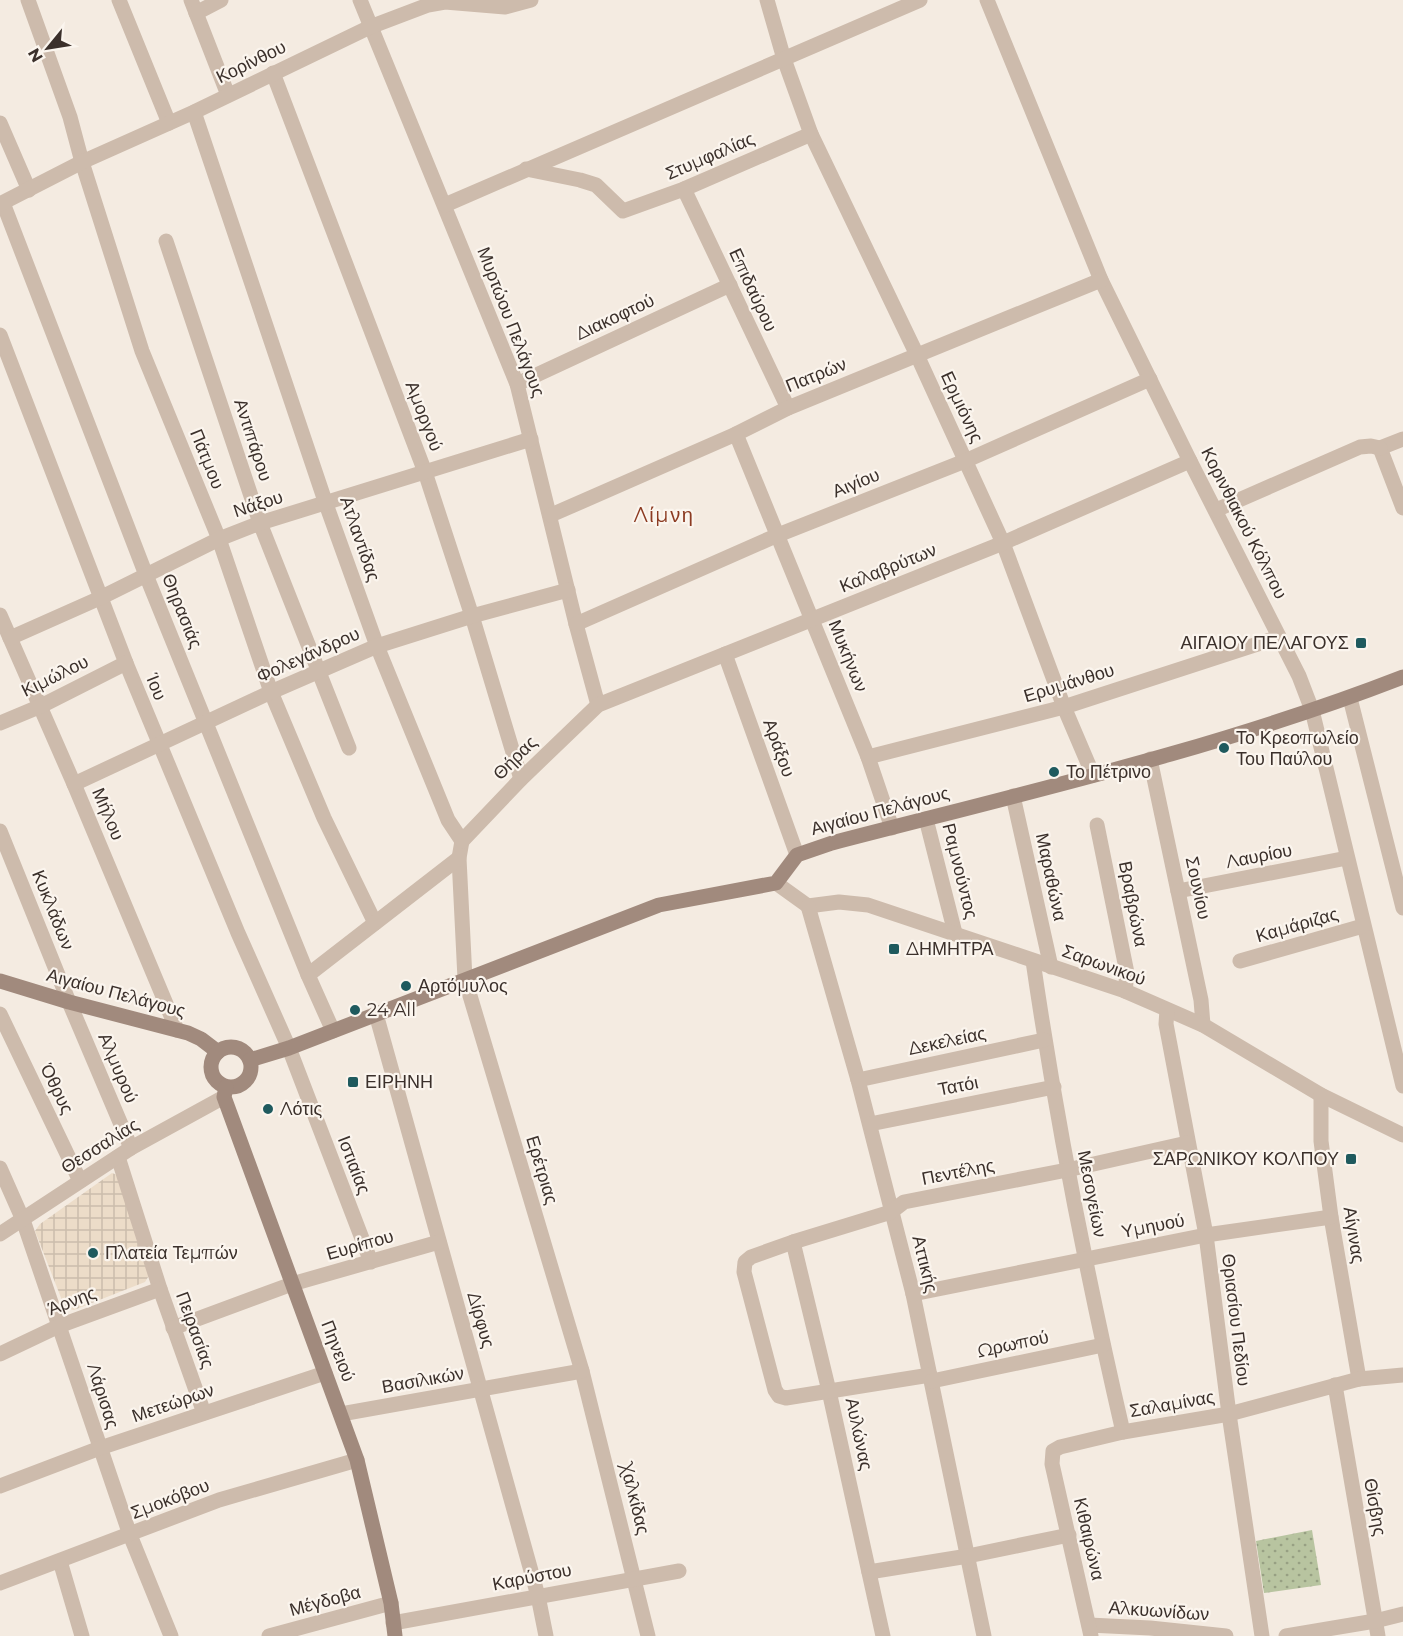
<svg xmlns="http://www.w3.org/2000/svg" width="1403" height="1636" font-family="Montserrat,sans-serif">
<style>
.green{fill:url(#green-dots)}
.plaza{fill:url(#plaza-grid)}
.lines{fill:none;stroke-linecap:round;stroke-linejoin:round}
.minor{stroke:#cdbbac;stroke-width:15}
.tertiary{stroke:#cdbbac;stroke-width:15}
.secondary{stroke:#a18a7d;stroke-width:15}
.poi-dot{fill:#1f5a5e;stroke:#fbf5ee;stroke-width:2}
.labels{text-anchor:middle;dominant-baseline:central;stroke-width:4.5;stroke-linejoin:round;paint-order:stroke}
.street-label{font-size:18px;fill:#3b302b;stroke:#fbf5ee}
.poi-label{font-size:18px;fill:#3b302b;stroke:#fbf5ee;text-anchor:start}
.neighbourhood-label{font-size:20px;letter-spacing:1.5px;fill:#8c3b22;stroke:#fbf5ee}
</style>
<defs>
<pattern id="green-dots" width="8" height="8" patternUnits="userSpaceOnUse" patternTransform="scale(1.5)"><rect width="8" height="8" fill="#b8c4a0"/><path d="M2 2h.1M6 6h.1" fill="none" stroke="#97a083" stroke-width="1.8" stroke-linecap="round"/></pattern>
<pattern id="plaza-grid" width="8" height="8" patternUnits="userSpaceOnUse" patternTransform="scale(1.5)"><rect width="8" height="8" fill="#ecdcc8"/><path d="M0 4h8M4 0v8" fill="none" stroke="#cbbdac"/></pattern>
</defs>
<rect width="100%" height="100%" fill="#f4ebe1"/>
<polygon class="green" points="1312,1530 1321,1585 1264,1593 1256,1541"/>
<polygon class="plaza" points="112,1173 120,1176 150,1274 145,1282 74,1310 65,1308 35,1231 40,1224"/>
<g class="lines">
<g class="minor">
<polyline points="28,0 70,117 82,162 142,351 219,539 271,692 324,818 375,923"/>
<polyline points="119,0 169,123"/>
<polyline points="191,0 228,95"/>
<polyline points="360,0 517,384 576,624 598,705"/>
<polyline points="767,0 784,59 811,134 917,355 1003,543 1064,707 1093,775"/>
<polyline points="987,0 1101,280 1190,461 1299,676 1312,710 1403,1086"/>
<polyline points="196,13 221,0"/>
<polyline points="273,73 425,472 472,616 521,779"/>
<polyline points="194,112 326,504 377,646 448,820 462,841 459,858 465,979 582,1371 648,1636"/>
<polyline points="0,123 29,190"/>
<polyline points="526,169 580,180 596,185 623,211 684,189 811,134"/>
<polyline points="684,189 788,408"/>
<polyline points="3,203 146,575 308,975 333,1031"/>
<polyline points="0,204 82,162 194,112 370,27 428,5 445,2 505,7 531,0"/>
<polyline points="445,205 920,0"/>
<polyline points="166,241 260,523 349,748"/>
<polyline points="0,335 126,663 238,933 289,1048 371,1262"/>
<polyline points="517,384 730,285"/>
<polyline points="736,434 868,757 892,828"/>
<polyline points="1380,448 1403,508"/>
<polyline points="1380,448 1403,439"/>
<polyline points="1216,510 1360,447 1371,446 1380,448"/>
<polyline points="551,515 736,434 788,408 1101,280"/>
<polyline points="0,615 74,784 177,1030"/>
<polyline points="576,624 778,535 965,461 1150,379"/>
<polyline points="10,638 100,598 219,539 260,523 531,439"/>
<polyline points="725,654 797,855"/>
<polyline points="1350,698 1403,908"/>
<polyline points="0,723 41,706 126,663"/>
<polyline points="868,757 1064,707 1279,637"/>
<polyline points="1150,759 1201,1000 1203,1025"/>
<polyline points="74,784 271,692 377,646 472,616 568,590"/>
<polyline points="1013,796 1051,967"/>
<polyline points="926,819 955,933"/>
<polyline points="1097,825 1127,973 1125,991"/>
<polyline points="462,841 521,779 598,705 1003,543 1190,461"/>
<polyline points="776,883 808,906 839,902 868,905 1125,991 1203,1025 1321,1095 1403,1135"/>
<polyline points="1178,891 1347,858"/>
<polyline points="808,906 858,1080 913,1294 984,1636"/>
<path d="M1033 961C1056 1119 1087 1276 1123 1432"/>
<polyline points="1240,961 1363,926"/>
<polyline points="308,975 459,858"/>
<polyline points="69,1002 131,1148"/>
<polyline points="1167,1010 1166,1024 1206,1235 1229,1414 1262,1636"/>
<polyline points="0,1014 80,1181"/>
<polyline points="376,1014 538,1596 546,1636"/>
<polyline points="858,1080 1044,1040"/>
<polyline points="1321,1095 1321,1141 1331,1217 1359,1379"/>
<polyline points="870,1124 1054,1087"/>
<polyline points="118,1157 160,1289 204,1413"/>
<polyline points="0,1168 23,1220 130,1535 171,1636"/>
<polyline points="0,1234 131,1148 224,1097"/>
<polyline points="793,1242 829,1391 883,1636"/>
<polyline points="913,1294 1206,1235 1331,1217"/>
<polyline points="173,1328 292,1284 439,1242"/>
<polyline points="0,1354 59,1326 160,1289"/>
<polyline points="930,1375 786,1398 779,1396 775,1390 744,1272 745,1262 751,1257 793,1242 891,1212 904,1202 1067,1170 1187,1143"/>
<polyline points="932,1381 1103,1345"/>
<polyline points="1335,1385 1378,1636"/>
<polyline points="341,1414 582,1371"/>
<polyline points="0,1486 100,1448 325,1373"/>
<polyline points="60,1561 82,1636"/>
<polyline points="869,1572 968,1556 1069,1535"/>
<polyline points="0,1583 219,1500 357,1460"/>
<polyline points="393,1623 679,1571"/>
<polyline points="1089,1625 1150,1628 1226,1636"/>
<polyline points="269,1636 391,1603"/>
<polyline points="1091,1636 1052,1464 1053,1451 1060,1447 1123,1432 1229,1414 1359,1379 1403,1375"/>
<polyline points="1286,1636 1375,1621 1403,1614"/>
</g>
<polyline class="tertiary" points="0,831 69,1002"/>
<g class="secondary">
<polyline points="0,981 69,1002 188,1033 201,1039 218,1052"/>
<circle cx="231" cy="1067" r="20"/>
<path d="M250 1060 289 1048 659 905 776 883 797 855 832 843C1024 793 1218 749 1403 677"/>
<polyline points="226,1087 224,1097 357,1460 391,1603 395,1636"/>
</g>
</g>
<g class="poi-dot">
<rect x="1355" y="637" width="12" height="12" rx="3"/>
<circle cx="1224" cy="748" r="6"/>
<circle cx="1054" cy="772" r="6"/>
<rect x="888" y="943" width="12" height="12" rx="3"/>
<circle cx="406" cy="986" r="6"/>
<circle cx="355" cy="1010" r="6"/>
<rect x="347" y="1076" width="12" height="12" rx="3"/>
<circle cx="268" cy="1109" r="6"/>
<rect x="1345" y="1153" width="12" height="12" rx="3"/>
<circle cx="93" cy="1253" r="6"/>
</g>
<g class="labels">
<g class="street-label">
<text transform="translate(251 62) rotate(-26)">Κορίνθου</text>
<text transform="translate(710 156) rotate(-23)">Στυμφαλίας</text>
<text transform="translate(753 290) rotate(65)">Επιδαύρου</text>
<text transform="translate(615 317) rotate(-25)">Διακοφτού</text>
<text transform="translate(511 322) rotate(69)">Μυρτώου Πελάγους</text>
<text transform="translate(816 375) rotate(-22)">Πατρών</text>
<text transform="translate(962 407) rotate(65)">Ερμιόνης</text>
<text transform="translate(424 416) rotate(69)">Αμοργού</text>
<text transform="translate(253 440) rotate(72)">Αντιπάρου</text>
<text transform="translate(207 459) rotate(68)">Πάτμου</text>
<text transform="translate(856 483) rotate(-22)">Αιγίου</text>
<text transform="translate(258 504) rotate(-18)">Νάξου</text>
<text transform="translate(1244 523) rotate(63)">Κορινθιακού Κόλπου</text>
<text transform="translate(360 539) rotate(71)">Ατλαντίδας</text>
<text transform="translate(888 568) rotate(-22)">Καλαβρύτων</text>
<text transform="translate(182 611) rotate(68)">Θηρασιάς</text>
<text transform="translate(308 655) rotate(-24)">Φολεγάνδρου</text>
<text transform="translate(848 656) rotate(68)">Μυκήνων</text>
<text transform="translate(55 676) rotate(-26)">Κιμώλου</text>
<text transform="translate(1069 683) rotate(-17)">Ερυμάνθου</text>
<text transform="translate(156 687) rotate(68)">Ίου</text>
<text transform="translate(779 748) rotate(70)">Αράξου</text>
<text transform="translate(515 758) rotate(-45)">Θήρας</text>
<text transform="translate(880 811) rotate(-15)">Αιγαίου Πελάγους</text>
<text transform="translate(108 814) rotate(67)">Μήλου</text>
<text transform="translate(1259 856) rotate(-11)">Λαυρίου</text>
<text transform="translate(960 871) rotate(76)">Ραμνούντος</text>
<text transform="translate(1051 877) rotate(78)">Μαραθώνα</text>
<text transform="translate(1198 888) rotate(78)">Σουνίου</text>
<text transform="translate(1133 904) rotate(79)">Βραβρώνα</text>
<text transform="translate(53 910) rotate(68)">Κυκλάδων</text>
<text transform="translate(1297 925) rotate(-16)">Καμάριζας</text>
<text transform="translate(1104 965) rotate(20)">Σαρωνικού</text>
<text transform="translate(116 993) rotate(15)">Αιγαίου Πελάγους</text>
<text transform="translate(947 1041) rotate(-12)">Δεκελείας</text>
<text transform="translate(118 1068) rotate(67)">Αλμυρού</text>
<text transform="translate(958 1086) rotate(-11)">Τατόι</text>
<text transform="translate(57 1089) rotate(64)">Όθρυς</text>
<text transform="translate(100 1146) rotate(-32)">Θεσσαλίας</text>
<text transform="translate(354 1165) rotate(69)">Ιστιαίας</text>
<text transform="translate(542 1170) rotate(73)">Ερέτριας</text>
<text transform="translate(958 1172) rotate(-11)">Πεντέλης</text>
<text transform="translate(1092 1194) rotate(79)">Μεσογείων</text>
<text transform="translate(1153 1226) rotate(-11)">Υμηυού</text>
<text transform="translate(1354 1235) rotate(81)">Αίγινας</text>
<text transform="translate(360 1245) rotate(-16)">Ευρίπου</text>
<text transform="translate(925 1264) rotate(76)">Αττικής</text>
<text transform="translate(72 1301) rotate(-21)">Άρνης</text>
<text transform="translate(481 1320) rotate(74)">Δίρφυς</text>
<text transform="translate(1236 1320) rotate(83)">Θριασίου Πεδίου</text>
<text transform="translate(195 1330) rotate(70)">Πειρασίας</text>
<text transform="translate(1013 1344) rotate(-12)">Ωρωπού</text>
<text transform="translate(338 1351) rotate(69)">Πηνειού</text>
<text transform="translate(423 1380) rotate(-10)">Βασιλικών</text>
<text transform="translate(103 1396) rotate(72)">Λάρισας</text>
<text transform="translate(173 1403) rotate(-19)">Μετεώρων</text>
<text transform="translate(1172 1404) rotate(-10)">Σαλαμίνας</text>
<text transform="translate(859 1434) rotate(78)">Αυλώνας</text>
<text transform="translate(170 1499) rotate(-21)">Σμοκόβου</text>
<text transform="translate(635 1499) rotate(76)">Χαλκίδας</text>
<text transform="translate(1375 1507) rotate(80)">Θίσβης</text>
<text transform="translate(1089 1539) rotate(77)">Κιθαιρώνα</text>
<text transform="translate(532 1577) rotate(-11)">Καρύστου</text>
<text transform="translate(325 1601) rotate(-15)">Μέγδοβα</text>
<text transform="translate(1159 1611) rotate(4)">Αλκυωνίδων</text>
</g>
<g class="poi-label">
<text x="1349" y="643" text-anchor="end">ΑΙΓΑΙΟΥ ΠΕΛΑΓΟΥΣ</text>
<text x="1236" y="738">Το Κρεοπωλείο<tspan x="1236" dy="21">Του Παύλου</tspan></text>
<text x="1066" y="772">Το Πέτρινο</text>
<text x="906" y="949">ΔΗΜΗΤΡΑ</text>
<text x="418" y="986">Αρτόμυλος</text>
<text x="367" y="1010">24 All</text>
<text x="365" y="1082">ΕΙΡΗΝΗ</text>
<text x="280" y="1109">Λότις</text>
<text x="1339" y="1159" text-anchor="end">ΣΑΡΩΝΙΚΟΥ ΚΟΛΠΟΥ</text>
<text x="105" y="1253">Πλατεία Τεμπών</text>
</g>
<g class="neighbourhood-label">
<text x="664" y="515">Λίμνη</text>
</g>
</g>
<g transform="translate(48 48) rotate(240)" stroke="#fbf5ee" stroke-width="4.5" paint-order="stroke">
<path d="M0-4.5L10 22L0 15L-10 22Z" fill="#3b302b"/>
<text y="-9" font-size="16" font-weight="bold" text-anchor="middle" fill="#3b302b">N</text>
</g>
</svg>
